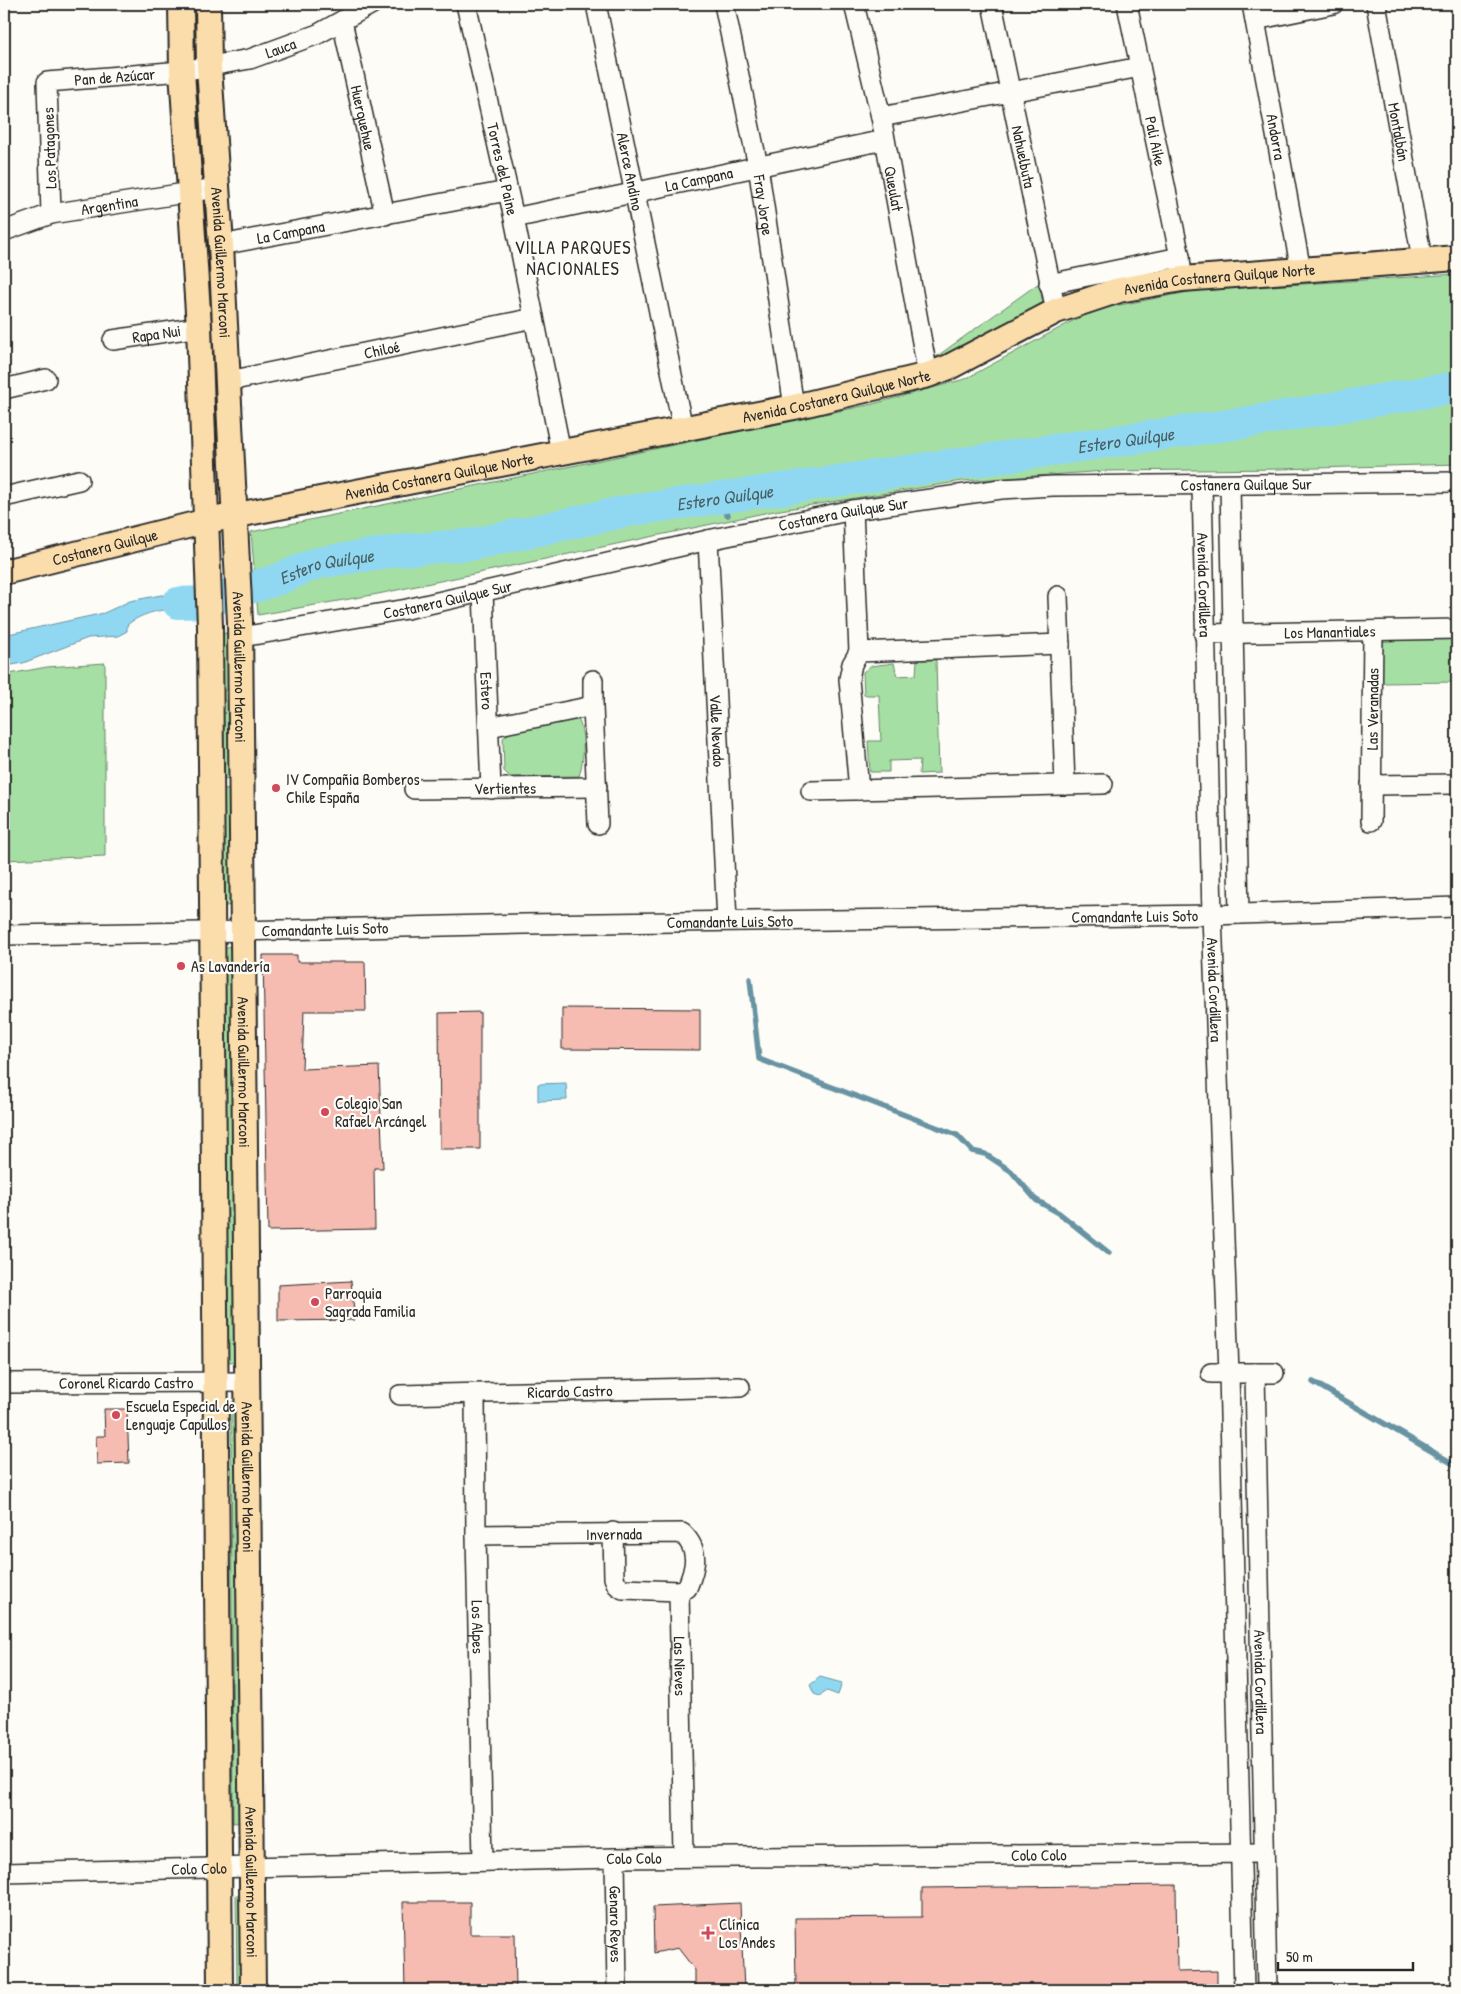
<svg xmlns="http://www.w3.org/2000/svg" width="1461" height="1994" font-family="'Patrick Hand',sans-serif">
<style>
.green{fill:#a6dfa4;stroke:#688568}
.water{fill:#90d8f1;stroke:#6893a2}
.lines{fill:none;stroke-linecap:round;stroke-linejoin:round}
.stream{stroke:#6893a2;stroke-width:5.5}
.river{stroke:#90d8f1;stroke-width:32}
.building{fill:#f6bbb1;stroke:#2b2b2b}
.minor-casing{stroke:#2b2b2b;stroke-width:22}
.major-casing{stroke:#2b2b2b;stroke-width:28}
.minor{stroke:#fdfcf7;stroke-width:19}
.major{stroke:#fbddab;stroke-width:24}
.poi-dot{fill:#d1495b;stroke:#fdfcf7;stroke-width:2}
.labels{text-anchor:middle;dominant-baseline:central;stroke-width:4.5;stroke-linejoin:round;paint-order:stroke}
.street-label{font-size:16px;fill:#2b2b2b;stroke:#fdfcf7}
.poi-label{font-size:16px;fill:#2b2b2b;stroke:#fdfcf7;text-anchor:start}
.neighbourhood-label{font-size:18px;letter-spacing:1px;fill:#2b2b2b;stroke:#fdfcf7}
.water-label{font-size:18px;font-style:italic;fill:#495f66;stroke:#fdfcf7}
</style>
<rect width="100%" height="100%" fill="#fdfcf7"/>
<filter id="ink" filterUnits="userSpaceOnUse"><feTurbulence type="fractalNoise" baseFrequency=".02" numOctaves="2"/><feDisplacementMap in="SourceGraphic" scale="10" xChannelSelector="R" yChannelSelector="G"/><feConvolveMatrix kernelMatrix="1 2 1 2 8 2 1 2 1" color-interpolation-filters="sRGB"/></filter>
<g filter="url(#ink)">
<g class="green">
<polygon points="191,4 201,4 201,40 192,41"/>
<polygon points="202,75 207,172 197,173 191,76"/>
<polygon points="209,200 222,464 211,465 198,202"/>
<polygon points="1457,274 1457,464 1281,469 1106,471 963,481 774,511 378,594 258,615 251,532 873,404 965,379 1093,310 1194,291"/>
<polygon points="1039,283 1043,304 937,363 936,357"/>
<polygon points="231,631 234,778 222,779 220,635"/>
<polygon points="1380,636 1457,636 1457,682 1381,683"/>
<polygon points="917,660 936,660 939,773 919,774 920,760 889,761 889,772 870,772 868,741 881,741 879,695 864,695 863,672 871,666 894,663 897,676 916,675"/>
<polygon points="105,663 105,856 4,860 4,675 47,667"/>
<path d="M577 717C586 732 584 760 579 776L510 777 504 771 503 738 512 731Z"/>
<polygon points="233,789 235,905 225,906 224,790"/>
<polygon points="236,946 240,1361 228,1362 225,947"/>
<polygon points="231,1402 241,1402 245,1822 233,1823"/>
<polygon points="236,1895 246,1895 246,1990 237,1990"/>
</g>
<g class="water">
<path d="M204 589 203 616C181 604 146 609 127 625V631L118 636 88 638 23 663 12 665 4 662V635L104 613 130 601 161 595 192 597Z"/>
<polygon points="566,1083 567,1100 538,1101 538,1084"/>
<polygon points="820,1677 842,1683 838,1695 827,1691 820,1696 814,1694 810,1685"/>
</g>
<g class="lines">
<g class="stream">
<polyline points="712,499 728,515"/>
<polyline points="750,979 759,1059 957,1135 972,1151 985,1154 1011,1171 1036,1200 1059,1213 1109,1253"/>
<polyline points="1313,1382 1457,1466"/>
</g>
<path class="river" id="s1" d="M178 603 205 602 279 579 317 563 403 550 474 544 627 511 1249 422 1457 387"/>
</g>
<g class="building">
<polygon points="263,955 297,955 297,962 365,962 366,1011 304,1011 302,1069 379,1066 383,1168 374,1168 375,1229 268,1231"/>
<polygon points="562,1008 700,1009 700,1050 562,1049"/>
<polygon points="480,1012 480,1149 440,1149 439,1013"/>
<polygon points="351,1281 355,1320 278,1321 278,1285"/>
<polygon points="104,1409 127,1409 129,1463 97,1464 96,1436 105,1436"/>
<polygon points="1176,1885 1177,1972 1217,1971 1217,1990 796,1990 795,1918 922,1917 922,1888"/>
<polygon points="403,1902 470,1902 470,1934 515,1934 516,1990 405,1990"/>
<polygon points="740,1903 744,1990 695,1990 695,1970 678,1948 654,1953 653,1907"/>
</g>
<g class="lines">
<defs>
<g id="minor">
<path id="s2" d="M466 4 514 218 561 452"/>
<path id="s3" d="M596 4 683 429"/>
<path id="s4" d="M724 4 758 166 794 407"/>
<path id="s5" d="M854 4 881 117 928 375"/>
<path id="s6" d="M992 4 1056 311"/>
<path id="s7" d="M1127 4 1180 257 1182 279"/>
<path id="s8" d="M1252 4 1301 271"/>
<path id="s9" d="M1376 4 1422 259"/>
<polyline points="1255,20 1333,4"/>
<path id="s10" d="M342 21 385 215"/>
<polyline points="881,117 1140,67"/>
<path id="s11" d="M51 214 47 82 182 71 250 59 318 34 372 4"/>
<path id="s12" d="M514 218 884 140"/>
<path id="s13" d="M4 231 51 214 217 188"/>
<path id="s14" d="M221 245 507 191"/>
<polyline points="1049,284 1180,257"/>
<path id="s15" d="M113 340 199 327"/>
<path id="s16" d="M229 381 534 318"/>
<polyline points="4,389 46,379"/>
<polyline points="1230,485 1239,914"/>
<path id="s17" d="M1202 486 1212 915 1229 1373 1244 1990"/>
<polyline points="4,497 79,480"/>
<polyline points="853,510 859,652 1060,644"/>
<path id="s18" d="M708 540 727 921"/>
<path id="s19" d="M483 592 491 789"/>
<polyline points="1058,596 1065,785"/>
<path id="s20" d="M1204 634 1457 629"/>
<path id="s21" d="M241 637 407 609 708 540 853 510 1001 489 1053 486 1457 482"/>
<polyline points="593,680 593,706"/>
<polyline points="489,727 593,706 598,824"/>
<polyline points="1371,785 1457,784"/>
<path id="s22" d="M414 789 597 787"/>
<polyline points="859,790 849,679 852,664 859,652"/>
<polyline points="811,791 1103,784"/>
<path id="s23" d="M1371 821 1373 631"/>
<path id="s24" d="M4 935 202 932 524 924 1212 915 1457 907"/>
<polyline points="1211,1373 1274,1373"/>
<path id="s25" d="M1255 1373 1267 1990"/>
<path id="s26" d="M4 1383 248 1382"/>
<path id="s27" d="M475 1393 476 1535 483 1861"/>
<path id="s28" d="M400 1395 740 1387"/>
<path id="s29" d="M613 1532 614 1578 617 1585 623 1589 679 1591 684 1857"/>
<path id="s30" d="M476 1535 682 1533C700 1550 696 1567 687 1588L679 1591"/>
<path id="s31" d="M615 1858 617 1990"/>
<path id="s32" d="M4 1873 615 1858 1264 1853"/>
</g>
<g id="major">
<polyline points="181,4 182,71 199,327 210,626 220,1990"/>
<path id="s33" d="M208 4 209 67 221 245 240 622 253 1990"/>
<path id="s34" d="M4 572 207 521 794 407 928 375 949 367 1056 311 1119 290 1182 279 1457 258"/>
</g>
</defs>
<use href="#minor" class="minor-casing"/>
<use href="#major" class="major-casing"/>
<use href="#minor" class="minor"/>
<use href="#major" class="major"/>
</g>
</g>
<g class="poi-dot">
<circle cx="276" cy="788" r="5"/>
<circle cx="181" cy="966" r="5"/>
<circle cx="325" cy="1112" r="5"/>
<circle cx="315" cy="1302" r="5"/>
<circle cx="116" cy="1415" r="5"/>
<path d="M705.5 1925.5h5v5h5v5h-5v5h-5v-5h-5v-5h5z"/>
</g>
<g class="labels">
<g class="street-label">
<text stroke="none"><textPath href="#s11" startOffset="369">Lauca</textPath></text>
<text stroke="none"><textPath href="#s11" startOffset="200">Pan de Azúcar</textPath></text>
<text stroke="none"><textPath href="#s10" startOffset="99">Huerquehue</textPath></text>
<text stroke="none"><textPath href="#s9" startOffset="130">Montalbán</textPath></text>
<text stroke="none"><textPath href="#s8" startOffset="135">Andorra</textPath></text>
<text stroke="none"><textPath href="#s7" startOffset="140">Pali Aike</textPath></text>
<text transform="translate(49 148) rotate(-92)">Los Patagones</text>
<text stroke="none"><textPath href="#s6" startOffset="156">Nahuelbuta</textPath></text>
<text stroke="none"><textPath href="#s2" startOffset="169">Torres del Paine</textPath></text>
<text stroke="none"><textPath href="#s3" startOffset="171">Alerce Andino</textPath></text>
<text stroke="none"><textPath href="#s12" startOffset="189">La Campana</textPath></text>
<text stroke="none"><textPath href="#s5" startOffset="189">Queulat</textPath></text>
<text stroke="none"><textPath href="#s13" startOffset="109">Argentina</textPath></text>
<text stroke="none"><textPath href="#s4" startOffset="205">Fray Jorge</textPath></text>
<text stroke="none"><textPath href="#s14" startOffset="71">La Campana</textPath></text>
<text stroke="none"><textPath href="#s33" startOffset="259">Avenida Guillermo Marconi</textPath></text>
<text stroke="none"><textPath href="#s34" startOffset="1256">Avenida Costanera Quilque Norte</textPath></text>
<text stroke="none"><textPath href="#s15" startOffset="44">Rapa Nui</textPath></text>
<text stroke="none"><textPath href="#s16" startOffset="156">Chiloé</textPath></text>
<text stroke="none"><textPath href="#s34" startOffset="851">Avenida Costanera Quilque Norte</textPath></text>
<text stroke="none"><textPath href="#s34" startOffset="446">Avenida Costanera Quilque Norte</textPath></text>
<text stroke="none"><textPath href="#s21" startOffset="1020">Costanera Quilque Sur</textPath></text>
<text stroke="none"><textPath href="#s21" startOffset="615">Costanera Quilque Sur</textPath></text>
<text stroke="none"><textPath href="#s34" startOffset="104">Costanera Quilque</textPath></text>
<text stroke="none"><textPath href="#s17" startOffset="99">Avenida Cordillera</textPath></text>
<text stroke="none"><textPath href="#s21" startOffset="210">Costanera Quilque Sur</textPath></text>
<text stroke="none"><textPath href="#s20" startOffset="126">Los Manantiales</textPath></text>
<text stroke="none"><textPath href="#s33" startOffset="664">Avenida Guillermo Marconi</textPath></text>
<text stroke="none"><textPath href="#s19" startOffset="99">Estero</textPath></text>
<text stroke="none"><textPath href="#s23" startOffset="112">Las Veranadas</textPath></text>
<text stroke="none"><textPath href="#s18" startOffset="191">Valle Nevado</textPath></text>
<text stroke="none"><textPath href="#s22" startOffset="91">Vertientes</textPath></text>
<text stroke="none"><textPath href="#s24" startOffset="1131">Comandante Luis Soto</textPath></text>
<text stroke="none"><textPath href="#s24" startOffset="726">Comandante Luis Soto</textPath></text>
<text stroke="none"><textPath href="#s24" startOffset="321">Comandante Luis Soto</textPath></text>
<text stroke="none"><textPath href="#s17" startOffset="504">Avenida Cordillera</textPath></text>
<text stroke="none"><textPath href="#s33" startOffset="1069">Avenida Guillermo Marconi</textPath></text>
<text stroke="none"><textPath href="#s26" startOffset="122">Coronel Ricardo Castro</textPath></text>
<text stroke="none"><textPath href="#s28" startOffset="170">Ricardo Castro</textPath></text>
<text stroke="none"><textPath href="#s33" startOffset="1474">Avenida Guillermo Marconi</textPath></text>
<text stroke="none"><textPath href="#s30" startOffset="138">Invernada</textPath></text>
<text stroke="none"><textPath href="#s27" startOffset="234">Los Alpes</textPath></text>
<text stroke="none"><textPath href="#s29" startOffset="192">Las Nieves</textPath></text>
<text stroke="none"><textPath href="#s25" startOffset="309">Avenida Cordillera</textPath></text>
<text stroke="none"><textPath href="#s32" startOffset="1035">Colo Colo</textPath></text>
<text stroke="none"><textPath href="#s32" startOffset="630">Colo Colo</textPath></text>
<text stroke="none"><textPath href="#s32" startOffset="195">Colo Colo</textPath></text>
<text stroke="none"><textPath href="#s33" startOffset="1879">Avenida Guillermo Marconi</textPath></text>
<text stroke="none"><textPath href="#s31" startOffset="66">Genaro Reyes</textPath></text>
</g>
<g class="poi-label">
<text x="286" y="779">IV Compañia Bomberos<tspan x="286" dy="18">Chile España</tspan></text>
<text x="191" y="966">As Lavandería</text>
<text x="335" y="1103">Colegio San<tspan x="335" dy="18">Rafael Arcángel</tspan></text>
<text x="325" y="1293">Parroquia<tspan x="325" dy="18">Sagrada Familia</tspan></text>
<text x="126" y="1406">Escuela Especial de<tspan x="126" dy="18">Lenguaje Capullos</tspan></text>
<text x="719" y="1924">Clínica<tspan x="719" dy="18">Los Andes</tspan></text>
</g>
<g class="neighbourhood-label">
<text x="573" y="247">VILLA PARQUES<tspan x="573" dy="21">NACIONALES</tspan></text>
</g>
<g class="water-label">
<text stroke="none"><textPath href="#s1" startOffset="964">Estero Quilque</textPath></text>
<text stroke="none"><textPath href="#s1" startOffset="559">Estero Quilque</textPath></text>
<text stroke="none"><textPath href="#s1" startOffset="154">Estero Quilque</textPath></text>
</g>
</g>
<rect width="1461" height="1994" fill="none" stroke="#fdfcf7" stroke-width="20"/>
<rect x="10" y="10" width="1441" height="1974" fill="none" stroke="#2b2b2b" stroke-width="2" filter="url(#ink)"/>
<path d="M1278 1962v8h135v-8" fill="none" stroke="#2b2b2b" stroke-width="2.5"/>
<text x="1286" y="1962" font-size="15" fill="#2b2b2b" stroke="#fdfcf7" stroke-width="4" paint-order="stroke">50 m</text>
</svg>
